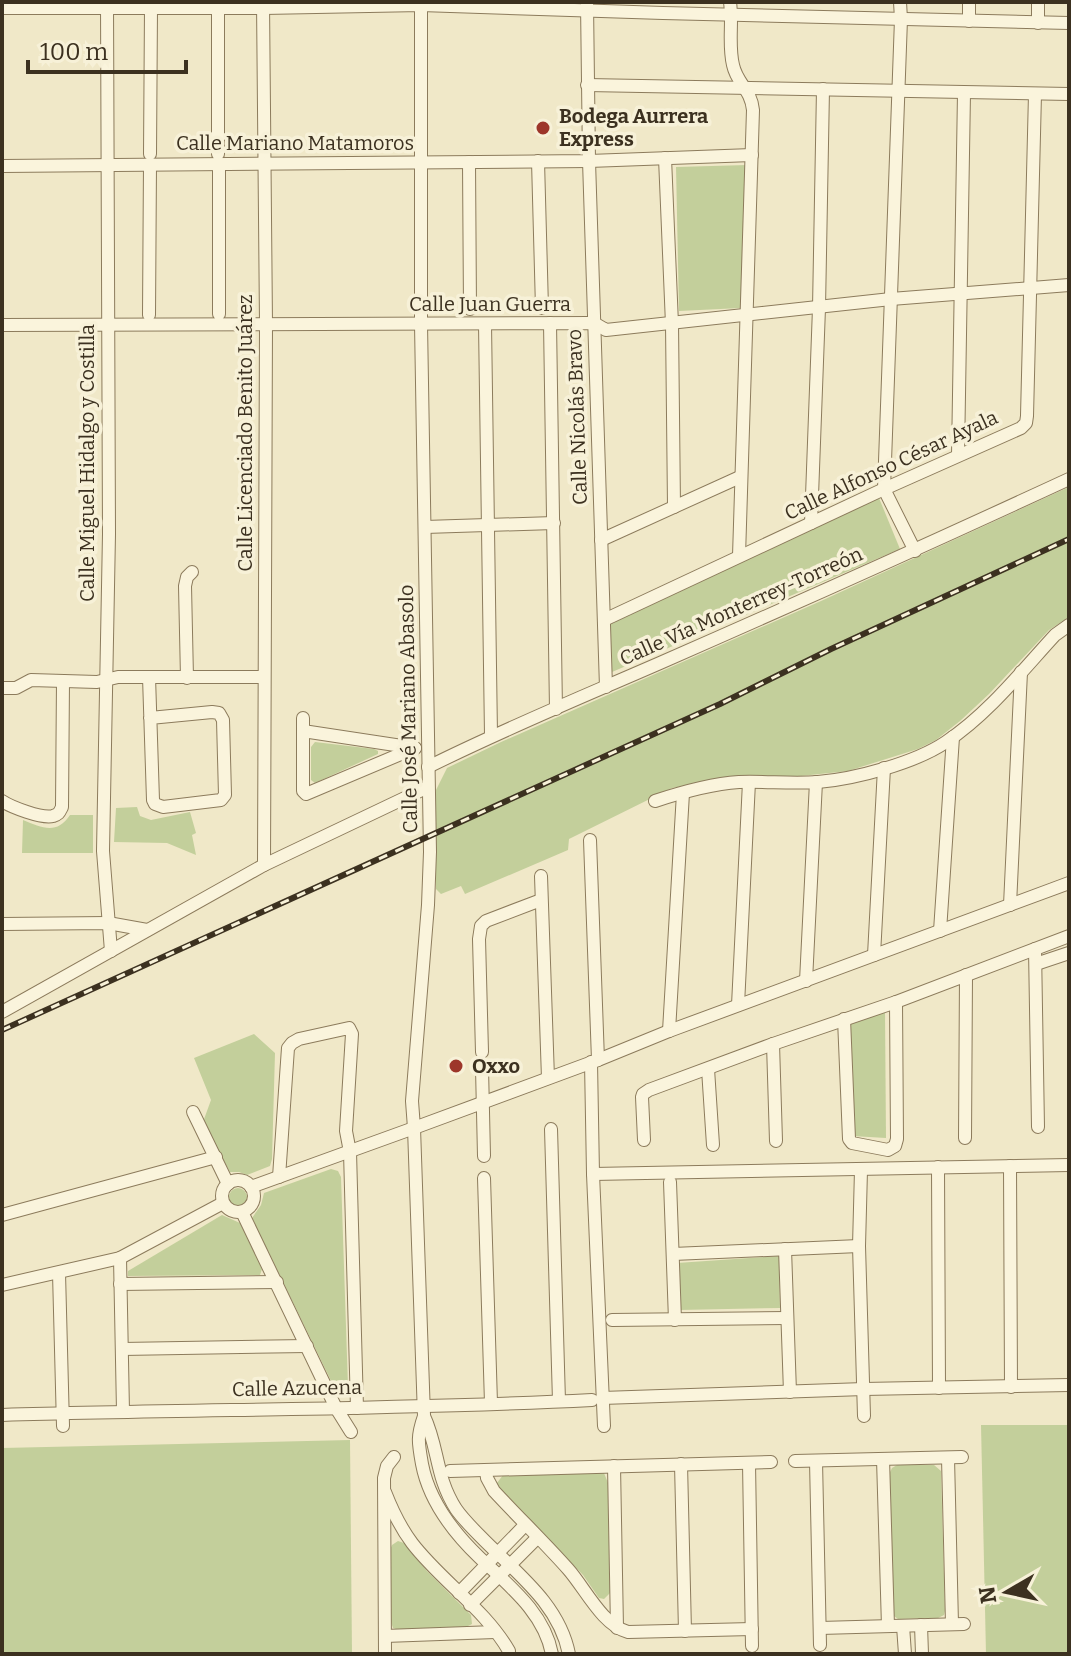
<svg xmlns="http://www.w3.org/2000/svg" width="1071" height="1656" font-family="Bitter,serif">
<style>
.green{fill:#c3cf9b}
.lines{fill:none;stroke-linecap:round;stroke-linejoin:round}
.minor-casing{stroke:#8c7b5c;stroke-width:14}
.minor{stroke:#faf4dc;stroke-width:12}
.rail-casing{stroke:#3c3120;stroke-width:6}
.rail{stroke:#f7f1d8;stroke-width:3;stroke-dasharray:9;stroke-linecap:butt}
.poi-dot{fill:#9d362a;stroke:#f7f1d8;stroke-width:3}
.labels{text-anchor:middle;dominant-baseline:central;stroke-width:7;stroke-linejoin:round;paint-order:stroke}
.poi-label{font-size:20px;font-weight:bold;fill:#3c3120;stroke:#f7f1d8;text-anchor:start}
.street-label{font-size:20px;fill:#3c3120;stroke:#f7f1d8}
</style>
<rect width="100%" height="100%" fill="#f0e8c8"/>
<g class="green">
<polygon points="747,165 741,308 679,311 676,167"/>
<polygon points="1069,487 1069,617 1049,630 989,694 960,721 936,740 918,749 848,771 801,776 739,776 672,788 569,839 568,850 465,894 461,886 441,894 436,889 436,790 447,768 501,742 821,601"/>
<polygon points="879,498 900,549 612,672 610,624"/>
<polygon points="315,742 374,749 378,751 378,754 315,783 311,780 311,747"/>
<polygon points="137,807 140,816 151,820 190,812 196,833 192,835 196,855 167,843 114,842 116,808"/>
<path d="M70 815H93V853H22L23 820C42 828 57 835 70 815Z"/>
<polygon points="885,1011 886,1138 852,1136 849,1025"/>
<polygon points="254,1034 275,1053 272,1159 270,1166 247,1175 239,1172 230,1172 203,1122 211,1100 194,1058"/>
<polygon points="331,1169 338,1171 341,1177 348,1386 342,1392 335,1389 252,1218 261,1205 264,1193"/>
<circle cx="238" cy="1197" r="9"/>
<polygon points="222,1215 240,1223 262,1269 260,1275 128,1276 128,1271"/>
<polygon points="779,1256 780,1308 679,1310 677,1263"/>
<polygon points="981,1425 1069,1425 1069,1654 986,1654"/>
<polygon points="350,1440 352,1654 2,1654 2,1448"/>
<polygon points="897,1465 934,1465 941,1471 945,1611 944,1615 938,1618 898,1619 894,1616 889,1474 892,1468"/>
<polygon points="604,1473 608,1483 610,1593 604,1599 599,1598 583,1575 498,1487 497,1483 503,1475"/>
<polygon points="398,1541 404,1543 427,1571 471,1615 472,1624 466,1627 399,1630 393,1628 391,1622 390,1550 392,1545"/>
</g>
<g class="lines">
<defs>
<g id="minor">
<polyline points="107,2 109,534 103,851 111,951"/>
<polyline points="263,2 266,324 264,865"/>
<path d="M421 2V324L430 852 428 905 412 1101 414 1128 424 1416C417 1436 418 1442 422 1464 429 1501 452 1531 479 1557 508 1585 544 1612 552 1654"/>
<path d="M730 2C733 23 728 44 733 65 737 84 751 89 753 110L739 556"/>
<polyline points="900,2 901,19 884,489 915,551"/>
<polyline points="969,2 969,21"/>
<polyline points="1038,2 1038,23"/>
<polyline points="587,3 589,161 606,687"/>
<polyline points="2,8 264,8 421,5 663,13 1069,23"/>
<polyline points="218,8 218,154"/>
<polyline points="587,85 1069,94"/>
<polyline points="150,154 151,8"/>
<polyline points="665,158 672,324 674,507"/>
<polyline points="538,161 542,308"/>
<polyline points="469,162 470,309"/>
<polyline points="219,165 219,314"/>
<polyline points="2,166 589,161 752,155"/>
<polyline points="149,315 150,164"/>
<polyline points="550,323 556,709"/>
<polyline points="485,324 491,735"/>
<polyline points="2,325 594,323 606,330 891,299 1069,285"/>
<polyline points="958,455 964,93"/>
<polyline points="811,523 819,308 823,89"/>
<polyline points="425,527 554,523"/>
<polyline points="601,540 740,477"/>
<polyline points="604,620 884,489 1021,428 1026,423 1027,416 1035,94"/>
<polyline points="149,677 153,800 155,804 163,807 221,800 225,795 223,720 219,713 212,712 150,718"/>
<polyline points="187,678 185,586 187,577 192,572"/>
<polyline points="2,688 16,688 31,680 97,682 118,677 263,677"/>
<polyline points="303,718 303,791 306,794 415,748"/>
<polyline points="303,731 415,748"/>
<path d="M428 767C504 729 582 697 660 663 797 603 933 542 1069 479"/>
<path d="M2 801C11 807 42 819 53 816 59 814 59 813 62 807L63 681"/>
<path d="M655 801C682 792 710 784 739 782 765 781 792 784 818 782 855 779 915 763 946 742 988 714 1021 672 1055 635L1069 625"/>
<polyline points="590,840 598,1060"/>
<polyline points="541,876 548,1078"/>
<polyline points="1010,905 1021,672"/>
<polyline points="2,924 108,923 147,930"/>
<polyline points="940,931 953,737"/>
<polyline points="1035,949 1038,1127"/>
<polyline points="874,955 884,768"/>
<polyline points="1036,964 1069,953"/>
<polyline points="806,981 816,782"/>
<polyline points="738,1005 749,782"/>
<polyline points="2,1012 264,865 428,787"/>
<polyline points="844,1019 849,1139 852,1143 888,1150 895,1146 897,1139 896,1002"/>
<polyline points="669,1031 683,793"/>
<polyline points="773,1044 776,1141"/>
<polyline points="482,1052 479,939 481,926 486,921 541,900"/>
<polyline points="591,1062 593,1174 604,1426"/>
<polyline points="482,1068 484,1156"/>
<polyline points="708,1069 713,1145"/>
<polyline points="193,1112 228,1184"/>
<polyline points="551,1129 559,1401"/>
<polyline points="965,1138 966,975"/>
<polyline points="644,1140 642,1097 643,1094 649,1090 773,1044 896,1002 1069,936"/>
<polyline points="1010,1166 1011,1387"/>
<polyline points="938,1167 939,1388"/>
<polyline points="861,1170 859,1246 864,1416"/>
<polyline points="593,1174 1069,1165"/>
<polyline points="279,1177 288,1048 292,1043 299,1039 349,1028 352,1034 346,1131 350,1152 357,1408"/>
<polyline points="484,1178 491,1403"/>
<circle cx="238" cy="1196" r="16"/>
<polyline points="670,1182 675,1320"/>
<polyline points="251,1187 414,1128 598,1060 669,1031 1069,883"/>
<polyline points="242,1212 336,1408 351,1432"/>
<polyline points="2,1215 216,1157"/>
<polyline points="785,1249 790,1392"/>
<polyline points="673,1254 859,1246"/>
<polyline points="120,1258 123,1411"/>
<polyline points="59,1273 63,1426"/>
<polyline points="120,1284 277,1282"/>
<polyline points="2,1285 120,1258 223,1203"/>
<polyline points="612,1320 787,1318"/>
<polyline points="122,1349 307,1346"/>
<polyline points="602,1398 864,1389 1069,1385"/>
<path d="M2 1415C199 1409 395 1410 592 1400"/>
<path d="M424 1416C439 1448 435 1476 456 1509 463 1519 472 1528 481 1537 515 1572 559 1603 569 1654"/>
<polyline points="948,1458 952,1624"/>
<polyline points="883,1459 888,1626"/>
<polyline points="795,1461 962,1457"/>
<polyline points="816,1461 820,1645"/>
<polyline points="749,1463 752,1646"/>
<polyline points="681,1464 685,1631"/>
<polyline points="614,1466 617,1628"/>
<path d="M486 1470 487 1478 494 1491C518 1517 544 1542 568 1569 585 1588 602 1625 628 1632L752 1629"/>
<polyline points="450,1471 771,1462"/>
<path d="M385 1492C392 1510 400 1527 412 1543 441 1581 485 1609 509 1651"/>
<polyline points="459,1593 525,1525"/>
<polyline points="470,1605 537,1538"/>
<polyline points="921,1625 922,1654"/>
<polyline points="903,1626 905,1654"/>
<polyline points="820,1628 964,1624"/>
<polyline points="385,1636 495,1632"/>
<polyline points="385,1652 384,1478 387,1466 394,1457"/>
</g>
</defs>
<use href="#minor" class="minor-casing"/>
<use href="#minor" class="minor"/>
<defs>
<polyline id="rail" points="2,1030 720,704 831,649 1069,539"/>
</defs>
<use href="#rail" class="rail-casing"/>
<use href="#rail" class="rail"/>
</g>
<g class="poi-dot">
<circle cx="543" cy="128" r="8"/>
<circle cx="456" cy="1066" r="8"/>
</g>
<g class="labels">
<g class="poi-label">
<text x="559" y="116">Bodega Aurrera<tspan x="559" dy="23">Express</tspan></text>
<text x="472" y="1066">Oxxo</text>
</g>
<g class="street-label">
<text x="295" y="143">Calle Mariano Matamoros</text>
<text x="490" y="304">Calle Juan Guerra</text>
<text transform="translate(577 417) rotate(-92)">Calle Nicolás Bravo</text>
<text transform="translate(245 433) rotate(-90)">Calle Licenciado Benito Juárez</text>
<text transform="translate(87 463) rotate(-90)">Calle Miguel Hidalgo y Costilla</text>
<text transform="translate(891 465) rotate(-25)">Calle Alfonso César Ayala</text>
<text transform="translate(741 606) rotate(-24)">Calle Vía Monterrey-Torreón</text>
<text transform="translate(408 709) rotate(-91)">Calle José Mariano Abasolo</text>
<text transform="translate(297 1388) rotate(-1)">Calle Azucena</text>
</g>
</g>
<rect width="1071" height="1656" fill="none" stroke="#3c3120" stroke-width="8"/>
<g transform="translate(1007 1592) rotate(261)" stroke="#f7f1d8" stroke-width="6" paint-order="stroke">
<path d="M0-6L14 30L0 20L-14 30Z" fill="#3c3120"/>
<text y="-12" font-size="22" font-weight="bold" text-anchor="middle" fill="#3c3120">N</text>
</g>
<path d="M28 60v12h158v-12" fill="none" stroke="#3c3120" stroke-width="4"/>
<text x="40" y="60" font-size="24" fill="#3c3120" stroke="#f7f1d8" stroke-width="6" paint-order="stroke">100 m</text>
</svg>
